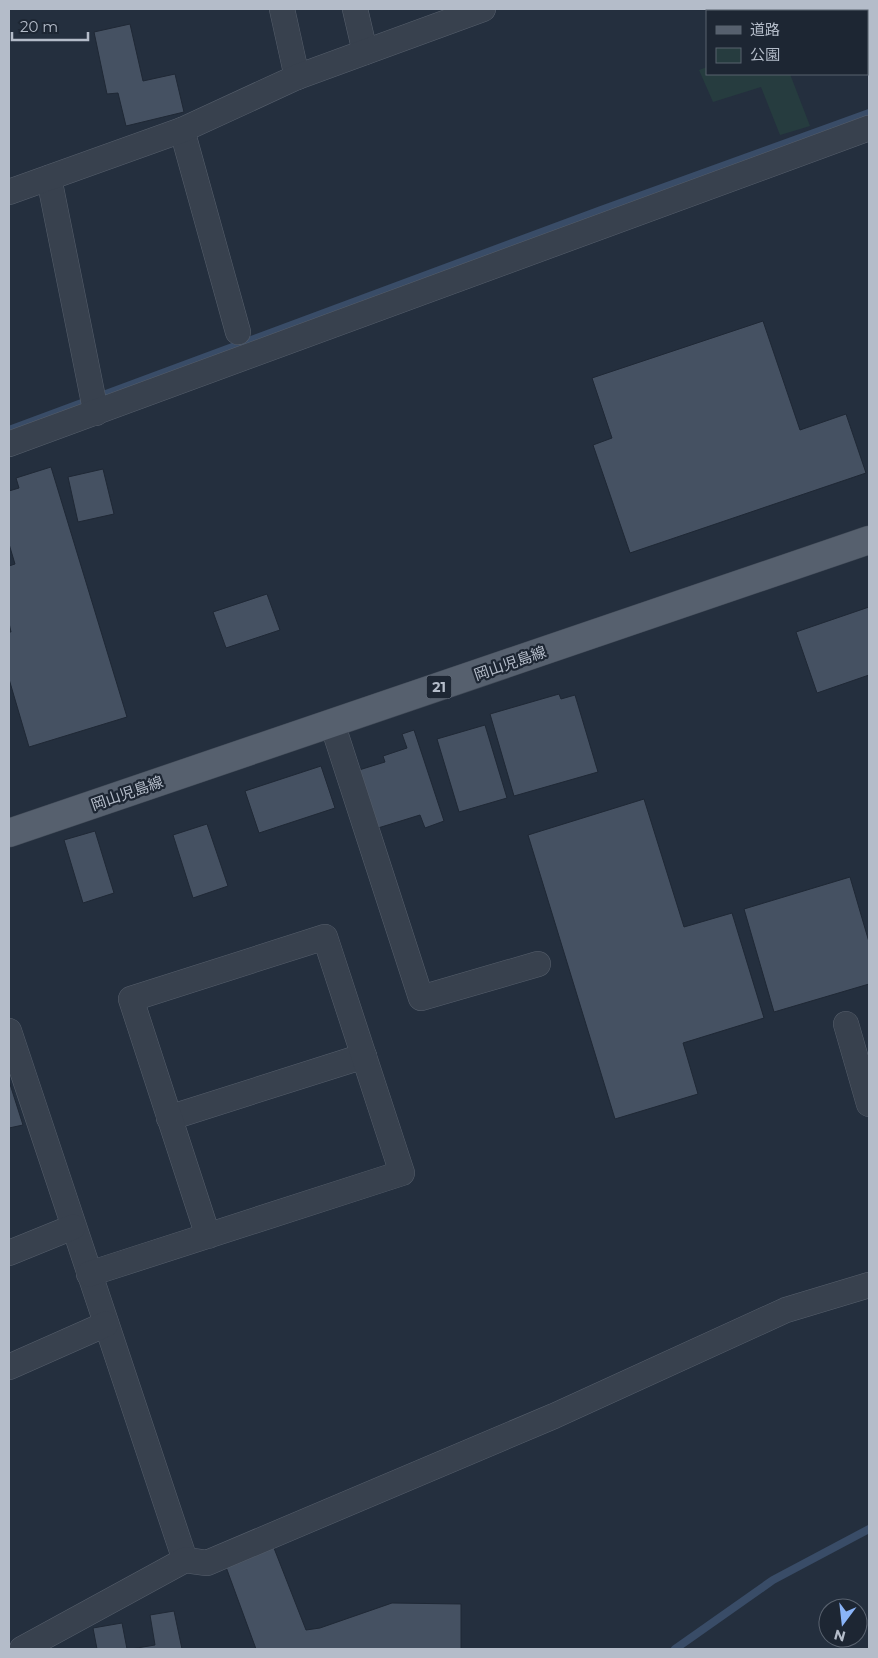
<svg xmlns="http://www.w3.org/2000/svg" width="878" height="1658" font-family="Montserrat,'Noto Sans JP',sans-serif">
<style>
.green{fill:#263c3f}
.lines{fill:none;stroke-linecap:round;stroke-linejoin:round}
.stream{stroke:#394c67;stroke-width:8}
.building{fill:#455162;stroke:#1f2835}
.minor-casing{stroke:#565f6c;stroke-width:26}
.primary-casing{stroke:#414a57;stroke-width:29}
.minor{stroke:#38414e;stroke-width:25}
.primary{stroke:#56606e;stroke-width:28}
.labels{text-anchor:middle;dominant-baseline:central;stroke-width:4.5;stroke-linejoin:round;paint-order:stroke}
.shield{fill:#1d2633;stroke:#878f9c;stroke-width:1}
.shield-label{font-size:14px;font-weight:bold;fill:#b4bcc9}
.street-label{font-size:15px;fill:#b4bcc9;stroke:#1d2633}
</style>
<rect width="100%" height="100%" fill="#242f3e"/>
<g class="green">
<polygon points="717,9 766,9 767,11 718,11"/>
<polygon points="707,67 707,74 790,74 810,126 780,135 761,87 713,102 699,70"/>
</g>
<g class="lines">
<g class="stream">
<polyline points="9,430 601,210 869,113"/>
<polyline points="675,1649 773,1580 869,1529"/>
</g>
</g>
<g class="building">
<polygon points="130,24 143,81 175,74 184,112 126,126 118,93 107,94 94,32"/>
<polygon points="763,321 800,430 846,414 866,473 630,553 593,445 612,438 592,378"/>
<polygon points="51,467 127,717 29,747 9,679 9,632 11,632 9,623 9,566 15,564 9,544 9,491 19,488 16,478"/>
<polygon points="103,469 114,514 78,522 68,477"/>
<polygon points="267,594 280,630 226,648 213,612"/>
<polygon points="869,607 869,675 817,693 796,632"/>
<polygon points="559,694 561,699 575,695 598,772 514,796 490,714"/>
<polygon points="485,725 507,798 459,812 437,739"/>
<polygon points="414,730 444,821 425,828 420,815 378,828 359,770 385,762 383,756 407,748 402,734"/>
<polygon points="321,766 335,808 259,833 245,791"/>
<polygon points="644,799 684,927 732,913 764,1018 683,1043 698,1094 615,1119 528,835"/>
<polygon points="207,824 228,886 193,898 173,835"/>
<polygon points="95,831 114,893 83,903 64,840"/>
<polygon points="850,877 869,942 869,984 774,1012 744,909"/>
<polygon points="9,1081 23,1125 9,1128"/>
<polygon points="272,1543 306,1630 320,1628 392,1603 461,1604 461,1649 256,1649 226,1567"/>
<polygon points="174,1611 182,1649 131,1649 155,1645 150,1615"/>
<polygon points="122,1623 127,1649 97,1649 93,1628"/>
</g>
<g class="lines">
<defs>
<g id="minor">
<polyline points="282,9 297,77"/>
<polyline points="355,9 365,52"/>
<polyline points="182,130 238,332"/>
<polyline points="49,178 96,413"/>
<polyline points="9,192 182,130 297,77 483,9"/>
<polyline points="9,444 869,128"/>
<polyline points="332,723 421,998 538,964"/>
<polyline points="846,1024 869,1104"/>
<polyline points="9,1031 185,1560"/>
<polyline points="169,1118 364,1056"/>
<polyline points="9,1253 73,1227"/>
<polyline points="89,1274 402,1173 325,937 131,999 208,1236"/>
<polyline points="9,1367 106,1324"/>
<polyline points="22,1649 185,1560 207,1563 554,1416 786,1310 869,1285"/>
</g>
<polyline id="primary" points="9,833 869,540"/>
</defs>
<use href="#minor" class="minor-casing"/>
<use href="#primary" class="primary-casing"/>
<use href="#minor" class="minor"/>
<use href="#primary" class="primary"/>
</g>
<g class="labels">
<rect class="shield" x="426.5" y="675.5" width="25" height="23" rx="4"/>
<g class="shield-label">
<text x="439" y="687">21</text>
</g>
<g class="street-label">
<text transform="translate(510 663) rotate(-19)">岡山児島線</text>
<text transform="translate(127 793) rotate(-19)">岡山児島線</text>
</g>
</g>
<rect width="878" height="1658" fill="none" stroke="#b4bcc9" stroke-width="20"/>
<rect x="706" y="10" width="162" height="65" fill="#1d2633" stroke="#59626f"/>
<rect x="716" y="26" width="25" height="8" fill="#56606e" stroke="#59626f"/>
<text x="750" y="35" font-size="15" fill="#b4bcc9">道路</text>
<rect x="716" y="48" width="25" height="15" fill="#263c3f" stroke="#59626f"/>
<text x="750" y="60" font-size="15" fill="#b4bcc9">公園</text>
<g transform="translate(843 1623) rotate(195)"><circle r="24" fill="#1d2633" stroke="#59626f"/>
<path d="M0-4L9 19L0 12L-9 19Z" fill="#8ab4f8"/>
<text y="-8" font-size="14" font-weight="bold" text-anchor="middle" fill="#b4bcc9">N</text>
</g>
<path d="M12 32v8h76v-8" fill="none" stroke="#b4bcc9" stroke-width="2.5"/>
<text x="20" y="32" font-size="15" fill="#b4bcc9" stroke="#1d2633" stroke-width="4" paint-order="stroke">20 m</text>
</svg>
